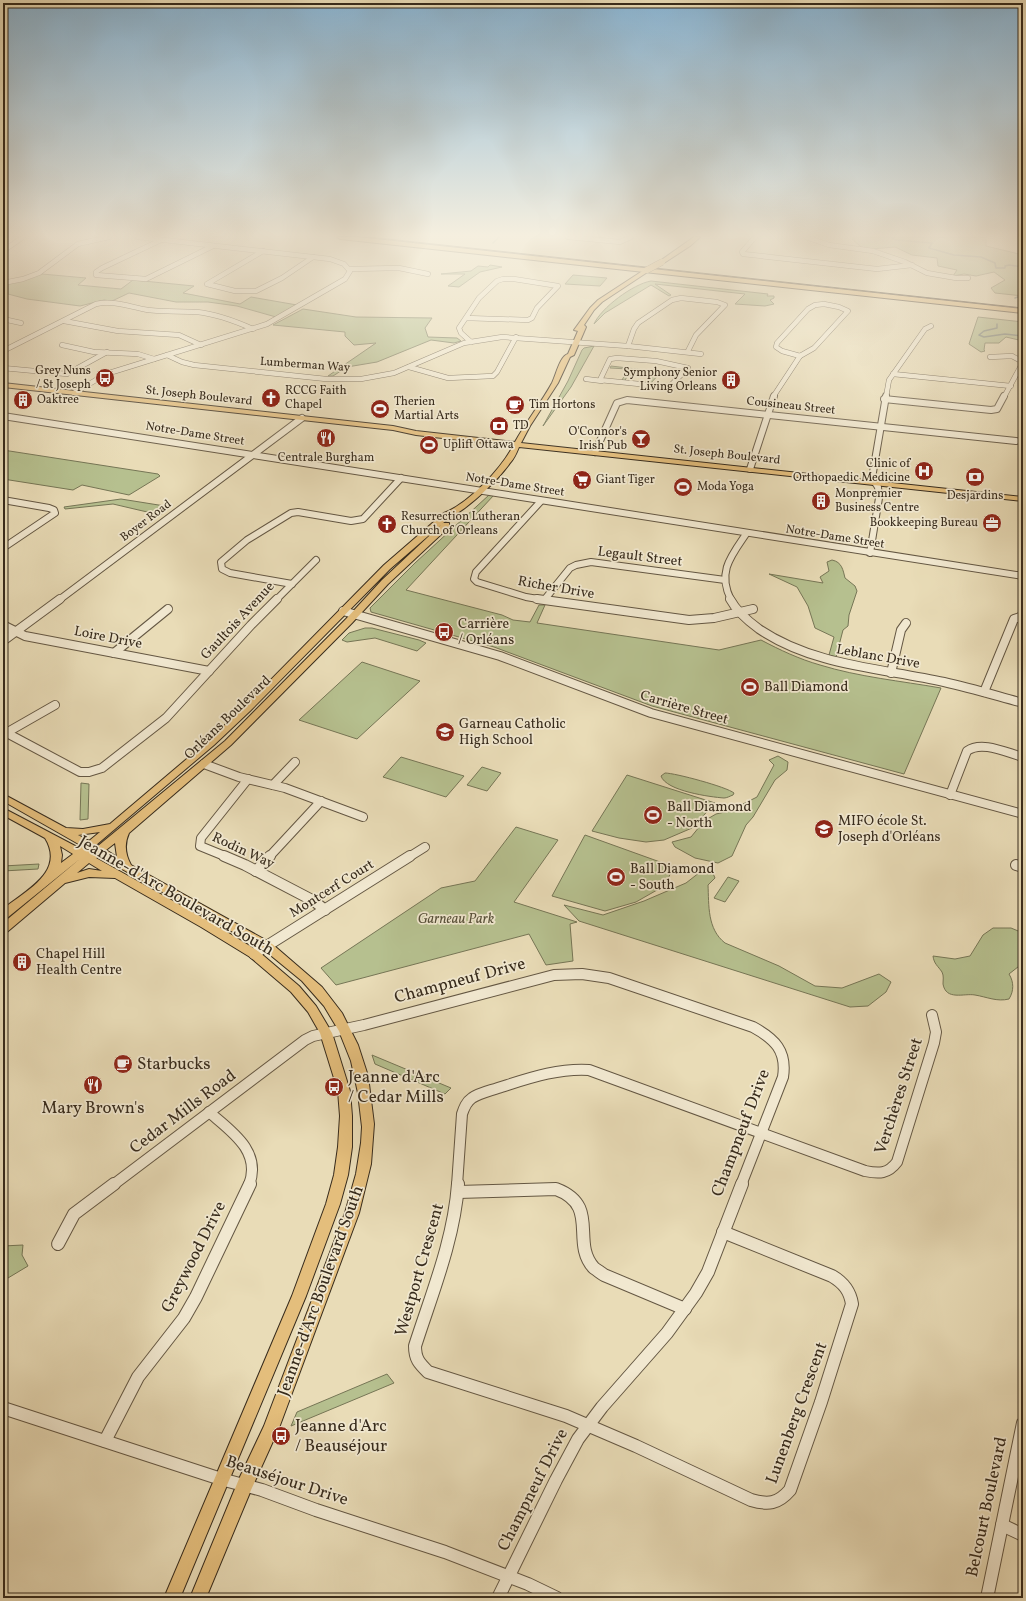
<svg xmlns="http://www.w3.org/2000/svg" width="1026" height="1601" font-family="Vollkorn,serif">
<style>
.green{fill:#b6c08f;stroke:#767656}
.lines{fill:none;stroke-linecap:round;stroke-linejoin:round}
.stream{stroke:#74807a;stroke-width:1.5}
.minor-far4-casing{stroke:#645743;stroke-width:5.5}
.minor-far3-casing{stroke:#645743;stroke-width:8}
.minor-far2-casing{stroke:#645743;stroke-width:10}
.minor-far1-casing{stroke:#645743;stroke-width:12}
.minor-casing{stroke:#645743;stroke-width:14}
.major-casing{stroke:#372b1c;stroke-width:2}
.highway-casing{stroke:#372b1c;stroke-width:2}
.minor-far4{stroke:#f1e8d0;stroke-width:4.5}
.minor-far3{stroke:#f1e8d0;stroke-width:6}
.minor-far2{stroke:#f1e8d0;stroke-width:8}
.minor-far1{stroke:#f1e8d0;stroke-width:10}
.minor{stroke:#f1e8d0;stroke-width:12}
.major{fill:#e4be7c;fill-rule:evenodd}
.highway{fill:#e4be7c;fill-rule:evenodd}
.tram{stroke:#372b1c;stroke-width:1}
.major-bridge-casing{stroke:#372b1c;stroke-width:7;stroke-linecap:butt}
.major-bridge{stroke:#e4be7c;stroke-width:6}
.labels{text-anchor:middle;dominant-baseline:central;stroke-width:3.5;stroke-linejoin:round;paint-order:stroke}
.far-street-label{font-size:12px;fill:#372b1c;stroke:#f1e8d0}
.far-poi-label{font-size:12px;fill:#372b1c;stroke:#f1e8d0;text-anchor:start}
.street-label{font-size:14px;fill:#372b1c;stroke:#f1e8d0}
.poi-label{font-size:14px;fill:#372b1c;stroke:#f1e8d0;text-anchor:start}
.park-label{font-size:14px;font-style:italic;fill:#575039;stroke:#f1e8d0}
.near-street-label{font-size:17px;fill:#372b1c;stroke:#f1e8d0}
.near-poi-label{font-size:17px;fill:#372b1c;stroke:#f1e8d0;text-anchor:start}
</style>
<rect width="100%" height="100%" fill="#e9dcb7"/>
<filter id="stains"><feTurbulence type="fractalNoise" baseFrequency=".005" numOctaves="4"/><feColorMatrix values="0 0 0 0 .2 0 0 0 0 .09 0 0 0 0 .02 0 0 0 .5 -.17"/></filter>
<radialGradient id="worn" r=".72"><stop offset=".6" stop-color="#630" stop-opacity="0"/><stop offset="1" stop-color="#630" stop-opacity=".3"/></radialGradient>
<g class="green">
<polygon points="853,237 986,237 986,246 1023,255 1023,296 995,293 991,288 1005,280 994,272 976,276 964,274 953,276 957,270 938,266 937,258 912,255 895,247 871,249 861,247 852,239"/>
<polygon points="490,265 502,267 480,272 459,287 448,286 465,274 441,274 471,271 478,266 488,267"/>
<polygon points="42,274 86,278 78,285 121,289 133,280 194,286 183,293 240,304 251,297 297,305 276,317 237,306 208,302 176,302 129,293 112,301 104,300 80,306 27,299 8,294 8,284"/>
<polygon points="573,275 607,278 600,286 565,284"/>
<path d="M651 281 768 294 767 296H774V298L770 300 774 304 765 306 735 304 745 294 655 284 671 295 669 296 651 285 605 313 594 324C601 308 633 284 651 281Z"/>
<polygon points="303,309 356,317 432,318 425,328 428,337 457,338 461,341 454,343 431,340 377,362 347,367 333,376 328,376 376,343 354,345 345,336 345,332 273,325"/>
<polygon points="978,317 1023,322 1023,341 1006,337 999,343 985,343 984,350 985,351 981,352 969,344"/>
<polygon points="594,346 571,387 543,426 568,381 582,350 584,348"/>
<polygon points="611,366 661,372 650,384 647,384 650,377 628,375 624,382 621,382 628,369 610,368"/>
<polygon points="3,450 158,474 160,476 129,495 82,485 73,490 3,479"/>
<path d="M489 495H494L406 590 502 615 513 620 530 622 539 605H545L537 623 719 650 761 640C780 650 799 659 820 665 859 677 901 681 941 688L904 774 652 706 494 647 371 612 370 608 415 563Z"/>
<polygon points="121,499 171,507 160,515 113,504 65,509 64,507"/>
<path d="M832 560C842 562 843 570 845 578L855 586 857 591 849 615 848 626 843 630 836 657 829 655 834 637 815 628 808 606 797 587 769 574 823 583 820 577 829 571 827 562Z"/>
<polygon points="365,628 372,628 419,640 426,643 417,651 375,638 347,642 342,640 349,633"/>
<polygon points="362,662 420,681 357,739 299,720"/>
<polygon points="778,756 788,762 787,770 775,780 753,817 746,825 732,856 718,863 695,858 675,847 672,842 691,837 704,821 716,814 729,811 757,797 774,765 769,760"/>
<polygon points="401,757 464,776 446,797 383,777"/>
<polygon points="482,767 501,773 487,791 467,785"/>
<path d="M665 773C675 773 727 787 734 793L733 795C730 796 727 798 724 798 710 797 666 791 661 776Z"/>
<polygon points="627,775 715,803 692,828 664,840 646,842 619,838 592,831"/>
<polygon points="81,783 89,784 88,819 80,820"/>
<polygon points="516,827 558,840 514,902 577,922 570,924 573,961 546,965 529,934 336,985 321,968 441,888 475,881"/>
<polygon points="585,835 674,867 664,886 636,902 605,911 552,896"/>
<polygon points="39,864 38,869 3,871 3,866"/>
<path d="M704 869 712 871 715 878 708 885C709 905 707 929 725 943L779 966 815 986 842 988 879 974 891 982 886 992 868 1006 850 1007 579 921 564 905 603 915 644 901 686 883Z"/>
<polygon points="728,877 739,881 725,902 714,898"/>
<path d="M993 928H1011L1023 933V963L1009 974C1014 982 1014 991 1009 999 997 1002 987 997 975 995 964 993 946 1001 943 984 943 980 944 976 942 972 938 966 934 964 933 956L955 959 970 956 983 935Z"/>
<polygon points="372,1055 451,1088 445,1094 375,1064"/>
<polygon points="23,1245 22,1255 28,1266 3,1281 3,1246"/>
<polygon points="387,1374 394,1383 291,1426 297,1412"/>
</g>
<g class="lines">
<g class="stream">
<polyline points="890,237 896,240 932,243 929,248 954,255 981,257 995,263 996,268 1005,268 1005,266 1009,265 1023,267"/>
<polyline points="493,243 499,237"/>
<polyline points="1015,298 1023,295"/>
<polyline points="997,324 997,328 984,331 979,335 984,337 1005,334 1023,336"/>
</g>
<defs>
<g id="minor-far4">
<polyline points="568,237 620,242 631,237"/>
<polyline points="755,237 742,252 743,254 877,269 912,265"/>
<polyline points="806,237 829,245 873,251 905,262 927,273 956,278 968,278"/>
<polyline points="161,240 102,268 96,272 96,275 146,279 213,246"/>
<polyline points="3,251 23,237"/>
<polyline points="263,251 207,284 235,291 256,291 282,278 313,257"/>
<polyline points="349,269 399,268 428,274"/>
<polyline points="3,283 23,279 39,273 78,244 109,237"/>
<polygon points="824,304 839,307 848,311 814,348 800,356 782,351 776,347 777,343 808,309 815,305"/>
<polyline points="466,318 528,320 532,318 537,308 558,286 514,279 503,279 497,281 479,298 459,328 461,333 471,342"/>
<polyline points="3,319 21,323"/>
<polyline points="64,321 118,331 179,335 201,345"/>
<polyline points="62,345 94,352 138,354 154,359"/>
<polyline points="628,346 634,329 638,323 672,300 681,298 717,302 725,305 696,335 688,351"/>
<path d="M3 351 96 304C114 300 130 307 148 310 164 312 181 311 197 312 217 314 235 321 253 329"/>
<polyline points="167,355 182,362 194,365 326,379 361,379 394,373 464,343 502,337 628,346 701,354"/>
<polyline points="990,357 1012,356 1023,362"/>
<polygon points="617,358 656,361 688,368 669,387 600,380 610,359"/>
<polyline points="409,367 448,378 493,376 497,372 516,337"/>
<polyline points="3,368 67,374 107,352"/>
<polyline points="893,374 1011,386"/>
<polyline points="586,379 602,381"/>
<polyline points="74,393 106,374 267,324 345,279 350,271 344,264 330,259 138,237"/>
<polyline points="773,397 800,356"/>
<polyline points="886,397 889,380 925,329 931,326"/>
<polyline points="1004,397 1023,362"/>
</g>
<g id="minor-far3">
<polyline points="884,399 991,410 997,409 1004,396"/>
<path d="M3 416C343 467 683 524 1023 576"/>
<polyline points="595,452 617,403 627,400 1016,441"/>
<polyline points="750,469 774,396"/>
<polyline points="3,500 49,508 54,510 55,513 3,548"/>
<polyline points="541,501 476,572 474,579 477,582 526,597 544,600"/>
<polyline points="870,553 879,498 878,487 872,478 886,396"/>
<polyline points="292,584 230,573 222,569 221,562 247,540 291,513 298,512 351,521 363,519 401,478"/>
<polyline points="545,599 570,568 576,565 591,562 725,580"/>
<polyline points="59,600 302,418"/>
<polyline points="276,600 316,560"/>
<path d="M731 600C717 572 731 556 746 534"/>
</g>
<g id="minor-far2">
<polyline points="537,599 689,620 714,618 753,609"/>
<path d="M730 599C737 612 748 621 759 629 814 666 881 668 944 682 971 688 997 696 1023 703"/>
<polyline points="343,611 500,656 651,713 1023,814"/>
<polyline points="3,625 25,636 209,671"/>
<polyline points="3,641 60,599"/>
<polyline points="114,653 168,609"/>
<polyline points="891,673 901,630 906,623"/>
<polyline points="984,692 1014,619 1023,616"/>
<polyline points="3,731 80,772 89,772 102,768 166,718 251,625 277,599"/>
<polyline points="6,733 55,705"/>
<polyline points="204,764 239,777 285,788 363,817"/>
<polyline points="273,785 295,762"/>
<path d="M950 795 967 751C982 740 1007 753 1023 757"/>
<polyline points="227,857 200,846 201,838 248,779"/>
<polyline points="269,857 321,801"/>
<polyline points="409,857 425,847"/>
</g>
<g id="minor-far1">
<polyline points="224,856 245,865 314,901 325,910"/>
<polyline points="1016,865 1023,867"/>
<polyline points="256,871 270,856"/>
<polyline points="254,954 410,856"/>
<path d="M209 1112C231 1131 262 1151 249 1185"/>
<path d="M113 1185 305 1040 313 1036 364 1025 554 975 582 974 609 978 753 1027C775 1039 787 1051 783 1077L741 1185"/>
<path d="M457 1185 462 1114C464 1108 466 1102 472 1098 479 1093 489 1091 498 1088 527 1079 557 1068 589 1070L865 1171C879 1174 888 1174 897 1162L934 1043 936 1032 932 1015"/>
</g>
<g id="minor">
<path d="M458 1184C454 1240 432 1293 415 1346 415 1359 419 1363 428 1372L566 1416 636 1446 751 1500C768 1505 778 1504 790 1490L821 1402 852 1304C850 1291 844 1283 832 1276L723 1232"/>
<path d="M458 1192 556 1189C601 1206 570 1242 594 1268 597 1270 601 1273 604 1275L685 1309"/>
<polyline points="58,1244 74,1214 114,1184"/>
<polyline points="3,1408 221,1479 262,1490 316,1510 445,1552 528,1584 557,1598"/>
<polyline points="105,1441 138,1377 184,1318 196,1297 250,1184"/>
<polyline points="1002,1525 1023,1535"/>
<polyline points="498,1598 556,1480 578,1439 602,1407 667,1333 696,1293 708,1272 742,1184"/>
<polyline points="987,1598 1023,1423"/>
</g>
<g id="major">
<polygon points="694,237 700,237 690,246 664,263 660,263 660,261"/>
<path d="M647 268 650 270 649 271 602 302 594 310 584 325 586 327 574 355 570 357 558 383 530 426 521 443 1023 497V501L519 447C517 452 514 459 510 463 498 480 468 509 450 517L390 569 250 711 214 745 96 845 98 846 225 741 346 619 382 580 443 523H449V527L388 584 352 623 231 745 129 833C124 844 125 854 131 865L271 943 322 987 342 1013 358 1045 368 1076 374 1124 371 1164 359 1213 279 1428 251 1490 206 1598H190L239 1479 264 1426 345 1213 356 1174 361 1143 362 1127 358 1093 351 1061 339 1031 324 1006 302 981 263 949 99 856 96 858 209 921 258 951 299 986 316 1006 332 1033 350 1091 352 1116V1147L348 1175 340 1204 306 1296 180 1598H164L292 1296 326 1204 334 1175 338 1147 340 1116 338 1091 320 1033 308 1012 291 992 250 957 201 927 115 878 89 877 65 883 7 932 3 933V923L81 858 7 918 3 919V909C25 891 66 872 45 838L3 815V808L79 848 82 846 3 801V794L66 828 83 829 110 824 208 741 244 707 384 565 444 513C468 504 501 469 513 446L416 435 393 430 3 387V383L393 426 416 431 515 442C526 422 541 403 552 383 556 375 560 356 568 354L578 331 574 330 590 308 598 300ZM100 832 89 841 78 835ZM115 843 117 857 106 850ZM60 846 73 854 61 863 62 855ZM89 863 102 871 89 869 77 873Z"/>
</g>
<polygon id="highway" points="337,237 357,237 1023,309 1023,313 340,239"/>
</defs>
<use href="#minor-far4" class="minor-far4-casing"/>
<use href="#minor-far3" class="minor-far3-casing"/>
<use href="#minor-far2" class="minor-far2-casing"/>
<use href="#minor-far1" class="minor-far1-casing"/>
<use href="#minor" class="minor-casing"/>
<use href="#major" class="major-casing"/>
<use href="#highway" class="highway-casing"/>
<use href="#minor-far4" class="minor-far4"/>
<use href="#minor-far3" class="minor-far3"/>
<use href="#minor-far2" class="minor-far2"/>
<use href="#minor-far1" class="minor-far1"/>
<use href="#minor" class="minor"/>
<use href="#major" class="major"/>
<use href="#highway" class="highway"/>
<polyline class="tram" points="369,237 1023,308"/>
<defs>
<polyline id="major-bridge" points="647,270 662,262"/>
</defs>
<use href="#major-bridge" class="major-bridge-casing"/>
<use href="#major-bridge" class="major-bridge"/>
</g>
<linearGradient id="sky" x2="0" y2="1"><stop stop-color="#8ab6d5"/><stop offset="0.51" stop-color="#f5efdf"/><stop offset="1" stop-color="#f5efdf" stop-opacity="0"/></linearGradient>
<rect width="1026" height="461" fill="url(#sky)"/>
<defs>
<symbol id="bus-disc" viewBox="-11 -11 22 22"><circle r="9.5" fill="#8f2418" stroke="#f1e8d0"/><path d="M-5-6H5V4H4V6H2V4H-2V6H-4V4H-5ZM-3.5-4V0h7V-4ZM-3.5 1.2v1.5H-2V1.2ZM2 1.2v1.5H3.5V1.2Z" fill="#fff"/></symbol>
<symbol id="building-disc" viewBox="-11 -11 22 22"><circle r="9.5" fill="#8f2418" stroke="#f1e8d0"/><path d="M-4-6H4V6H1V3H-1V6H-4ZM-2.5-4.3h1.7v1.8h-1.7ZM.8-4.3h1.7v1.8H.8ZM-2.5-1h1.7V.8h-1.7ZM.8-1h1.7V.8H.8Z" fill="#fff"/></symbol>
<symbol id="church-disc" viewBox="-11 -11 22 22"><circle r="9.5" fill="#8f2418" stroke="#f1e8d0"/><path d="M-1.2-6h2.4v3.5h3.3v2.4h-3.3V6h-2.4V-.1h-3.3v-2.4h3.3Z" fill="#fff"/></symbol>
<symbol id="cafe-disc" viewBox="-11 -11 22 22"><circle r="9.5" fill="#8f2418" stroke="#f1e8d0"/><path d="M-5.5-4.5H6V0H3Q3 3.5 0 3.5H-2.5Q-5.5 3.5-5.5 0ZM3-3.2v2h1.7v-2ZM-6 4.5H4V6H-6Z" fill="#fff"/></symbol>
<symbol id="stadium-disc" viewBox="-11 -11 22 22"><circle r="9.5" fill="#8f2418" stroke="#f1e8d0"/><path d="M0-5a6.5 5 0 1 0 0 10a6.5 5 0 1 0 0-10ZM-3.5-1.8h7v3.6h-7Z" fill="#fff"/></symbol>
<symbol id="bank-disc" viewBox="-11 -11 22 22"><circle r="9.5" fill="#8f2418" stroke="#f1e8d0"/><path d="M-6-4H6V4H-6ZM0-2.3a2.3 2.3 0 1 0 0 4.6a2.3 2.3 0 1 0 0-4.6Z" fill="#fff"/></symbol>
<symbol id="restaurant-disc" viewBox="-11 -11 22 22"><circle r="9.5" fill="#8f2418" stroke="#f1e8d0"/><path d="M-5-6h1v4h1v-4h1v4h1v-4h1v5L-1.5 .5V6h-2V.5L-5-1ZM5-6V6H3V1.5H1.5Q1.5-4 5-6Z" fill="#fff"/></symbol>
<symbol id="bar-disc" viewBox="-11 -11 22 22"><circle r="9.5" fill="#8f2418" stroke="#f1e8d0"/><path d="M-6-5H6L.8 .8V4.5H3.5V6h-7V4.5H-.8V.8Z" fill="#fff"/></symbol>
<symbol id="hospital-disc" viewBox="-11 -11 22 22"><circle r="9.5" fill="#8f2418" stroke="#f1e8d0"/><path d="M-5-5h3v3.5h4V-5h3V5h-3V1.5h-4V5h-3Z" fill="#fff"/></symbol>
<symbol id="supermarket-disc" viewBox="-11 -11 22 22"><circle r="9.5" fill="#8f2418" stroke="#f1e8d0"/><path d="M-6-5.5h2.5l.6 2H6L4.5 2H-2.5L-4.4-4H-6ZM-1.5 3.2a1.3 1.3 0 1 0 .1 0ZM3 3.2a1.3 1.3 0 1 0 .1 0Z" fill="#fff"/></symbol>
<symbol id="office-disc" viewBox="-11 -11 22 22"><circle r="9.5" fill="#8f2418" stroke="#f1e8d0"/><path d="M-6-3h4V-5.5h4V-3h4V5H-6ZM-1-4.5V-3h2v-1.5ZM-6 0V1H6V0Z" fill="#fff"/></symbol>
<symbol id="school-disc" viewBox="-11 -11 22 22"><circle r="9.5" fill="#8f2418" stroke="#f1e8d0"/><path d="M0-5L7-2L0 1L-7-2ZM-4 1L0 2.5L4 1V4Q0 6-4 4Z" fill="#fff"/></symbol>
</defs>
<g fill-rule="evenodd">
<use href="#bus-disc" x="94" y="367" width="22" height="22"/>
<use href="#building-disc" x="720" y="369" width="22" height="22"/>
<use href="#church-disc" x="260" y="387" width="22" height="22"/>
<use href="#building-disc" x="12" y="389" width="22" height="22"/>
<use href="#cafe-disc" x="504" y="394" width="22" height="22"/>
<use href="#stadium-disc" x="369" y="398" width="22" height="22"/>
<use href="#bank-disc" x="488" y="415" width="22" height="22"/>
<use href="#restaurant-disc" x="315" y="427" width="22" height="22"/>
<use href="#bar-disc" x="630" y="428" width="22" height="22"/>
<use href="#stadium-disc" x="418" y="434" width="22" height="22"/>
<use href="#hospital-disc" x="913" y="460" width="22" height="22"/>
<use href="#bank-disc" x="964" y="466" width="22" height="22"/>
<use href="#supermarket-disc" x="571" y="469" width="22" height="22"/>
<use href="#stadium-disc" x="672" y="476" width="22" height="22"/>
<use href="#building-disc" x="810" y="490" width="22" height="22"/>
<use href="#office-disc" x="981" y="512" width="22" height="22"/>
<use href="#church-disc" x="376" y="513" width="22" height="22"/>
<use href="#bus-disc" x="433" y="621" width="22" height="22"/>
<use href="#stadium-disc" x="739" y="676" width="22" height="22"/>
<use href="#school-disc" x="434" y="721" width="22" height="22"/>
<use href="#stadium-disc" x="642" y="804" width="22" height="22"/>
<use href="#school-disc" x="813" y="818" width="22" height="22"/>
<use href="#stadium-disc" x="605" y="866" width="22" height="22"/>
<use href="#building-disc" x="11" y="951" width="22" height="22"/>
<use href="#cafe-disc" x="112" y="1053" width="22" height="22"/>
<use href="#restaurant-disc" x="82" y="1074" width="22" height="22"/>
<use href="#bus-disc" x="323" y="1076" width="22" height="22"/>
<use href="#bus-disc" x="270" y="1425" width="22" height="22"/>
</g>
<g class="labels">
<g class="far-street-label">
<text transform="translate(305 365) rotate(4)">Lumberman Way</text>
<text transform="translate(199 396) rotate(6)">St. Joseph Boulevard</text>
<text transform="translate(791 406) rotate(6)">Cousineau Street</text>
<text transform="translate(195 434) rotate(9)">Notre-Dame Street</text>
<text transform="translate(727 455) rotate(6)">St. Joseph Boulevard</text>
<text transform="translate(515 485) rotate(9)">Notre-Dame Street</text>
<text transform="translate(146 521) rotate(-37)">Boyer Road</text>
<text transform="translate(835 537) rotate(9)">Notre-Dame Street</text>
</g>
<g class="far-poi-label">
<text x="91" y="371" text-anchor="end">Grey Nuns<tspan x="91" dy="14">/ St Joseph</tspan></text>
<text x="717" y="373" text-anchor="end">Symphony Senior<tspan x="717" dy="14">Living Orleans</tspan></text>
<text x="285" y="391">RCCG Faith<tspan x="285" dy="14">Chapel</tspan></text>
<text x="37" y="400">Oaktree</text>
<text x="394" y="402">Therien<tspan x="394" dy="14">Martial Arts</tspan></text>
<text x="529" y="405">Tim Hortons</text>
<text x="513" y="426">TD</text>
<text x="627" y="432" text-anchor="end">O'Connor's<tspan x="627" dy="14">Irish Pub</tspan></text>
<text x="443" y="445">Uplift Ottawa</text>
<text x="326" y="458" text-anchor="middle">Centrale Burgham</text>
<text x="910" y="464" text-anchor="end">Clinic of<tspan x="910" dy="14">Orthopaedic Medicine</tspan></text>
<text x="596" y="480">Giant Tiger</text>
<text x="697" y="487">Moda Yoga</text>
<text x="835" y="494">Monpremier<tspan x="835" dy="14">Business Centre</tspan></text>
<text x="975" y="496" text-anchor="middle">Desjardins</text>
<text x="401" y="517">Resurrection Lutheran<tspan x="401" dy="14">Church of Orleans</tspan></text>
<text x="978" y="523" text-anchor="end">Bookkeeping Bureau</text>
</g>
<g class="street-label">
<text transform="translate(640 557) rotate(7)">Legault Street</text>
<text transform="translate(556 588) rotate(10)">Richer Drive</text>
<text transform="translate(238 621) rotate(-47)">Gaultois Avenue</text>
<text transform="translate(108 638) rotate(11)">Loire Drive</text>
<text transform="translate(878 657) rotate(10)">Leblanc Drive</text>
<text transform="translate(684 708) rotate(16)">Carrière Street</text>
<text transform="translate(228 718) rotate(-44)">Orléans Boulevard</text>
<text transform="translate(243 851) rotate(25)">Rodin Way</text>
<text transform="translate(332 889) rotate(-32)">Montcerf Court</text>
</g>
<g class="poi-label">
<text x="458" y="624">Carrière<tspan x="458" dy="16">/ Orléans</tspan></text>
<text x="764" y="687">Ball Diamond</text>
<text x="459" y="724">Garneau Catholic<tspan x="459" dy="16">High School</tspan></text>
<text x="667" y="807">Ball Diamond<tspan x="667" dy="16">- North</tspan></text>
<text x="838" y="821">MIFO école St.<tspan x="838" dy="16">Joseph d'Orléans</tspan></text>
<text x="630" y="869">Ball Diamond<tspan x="630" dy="16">- South</tspan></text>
<text x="36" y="954">Chapel Hill<tspan x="36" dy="16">Health Centre</tspan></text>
</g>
<g class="park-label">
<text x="456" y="919">Garneau Park</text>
</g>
<g class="near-street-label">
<text transform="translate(176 896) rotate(30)">Jeanne-d'Arc Boulevard South</text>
<text transform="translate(460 981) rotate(-15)">Champneuf Drive</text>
<text transform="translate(899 1096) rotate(-72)">Verchères Street</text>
<text transform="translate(183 1112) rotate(-37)">Cedar Mills Road</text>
<text transform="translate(741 1133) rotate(-69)">Champneuf Drive</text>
<text transform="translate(194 1257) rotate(-63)">Greywood Drive</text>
<text transform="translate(420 1270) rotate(-74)">Westport Crescent</text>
<text transform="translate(321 1291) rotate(-70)">Jeanne-d'Arc Boulevard South</text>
<text transform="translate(797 1413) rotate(-70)">Lunenberg Crescent</text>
<text transform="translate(287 1481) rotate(18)">Beauséjour Drive</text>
<text transform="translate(533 1490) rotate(-63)">Champneuf Drive</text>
<text transform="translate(987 1507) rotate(-78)">Belcourt Boulevard</text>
</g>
<g class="near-poi-label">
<text x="137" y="1064">Starbucks</text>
<text x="348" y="1077">Jeanne d'Arc<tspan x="348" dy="20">/ Cedar Mills</tspan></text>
<text x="93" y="1108" text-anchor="middle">Mary Brown's</text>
<text x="295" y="1426">Jeanne d'Arc<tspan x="295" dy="20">/ Beauséjour</tspan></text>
</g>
</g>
<rect width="1026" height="1601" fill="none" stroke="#e9dcb7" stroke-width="16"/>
<rect x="4" y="4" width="1018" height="1593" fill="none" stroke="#372b1c" stroke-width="2"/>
<rect x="8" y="8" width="1010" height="1585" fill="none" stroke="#372b1c"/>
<rect width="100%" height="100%" filter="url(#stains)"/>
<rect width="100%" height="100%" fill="url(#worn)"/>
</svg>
